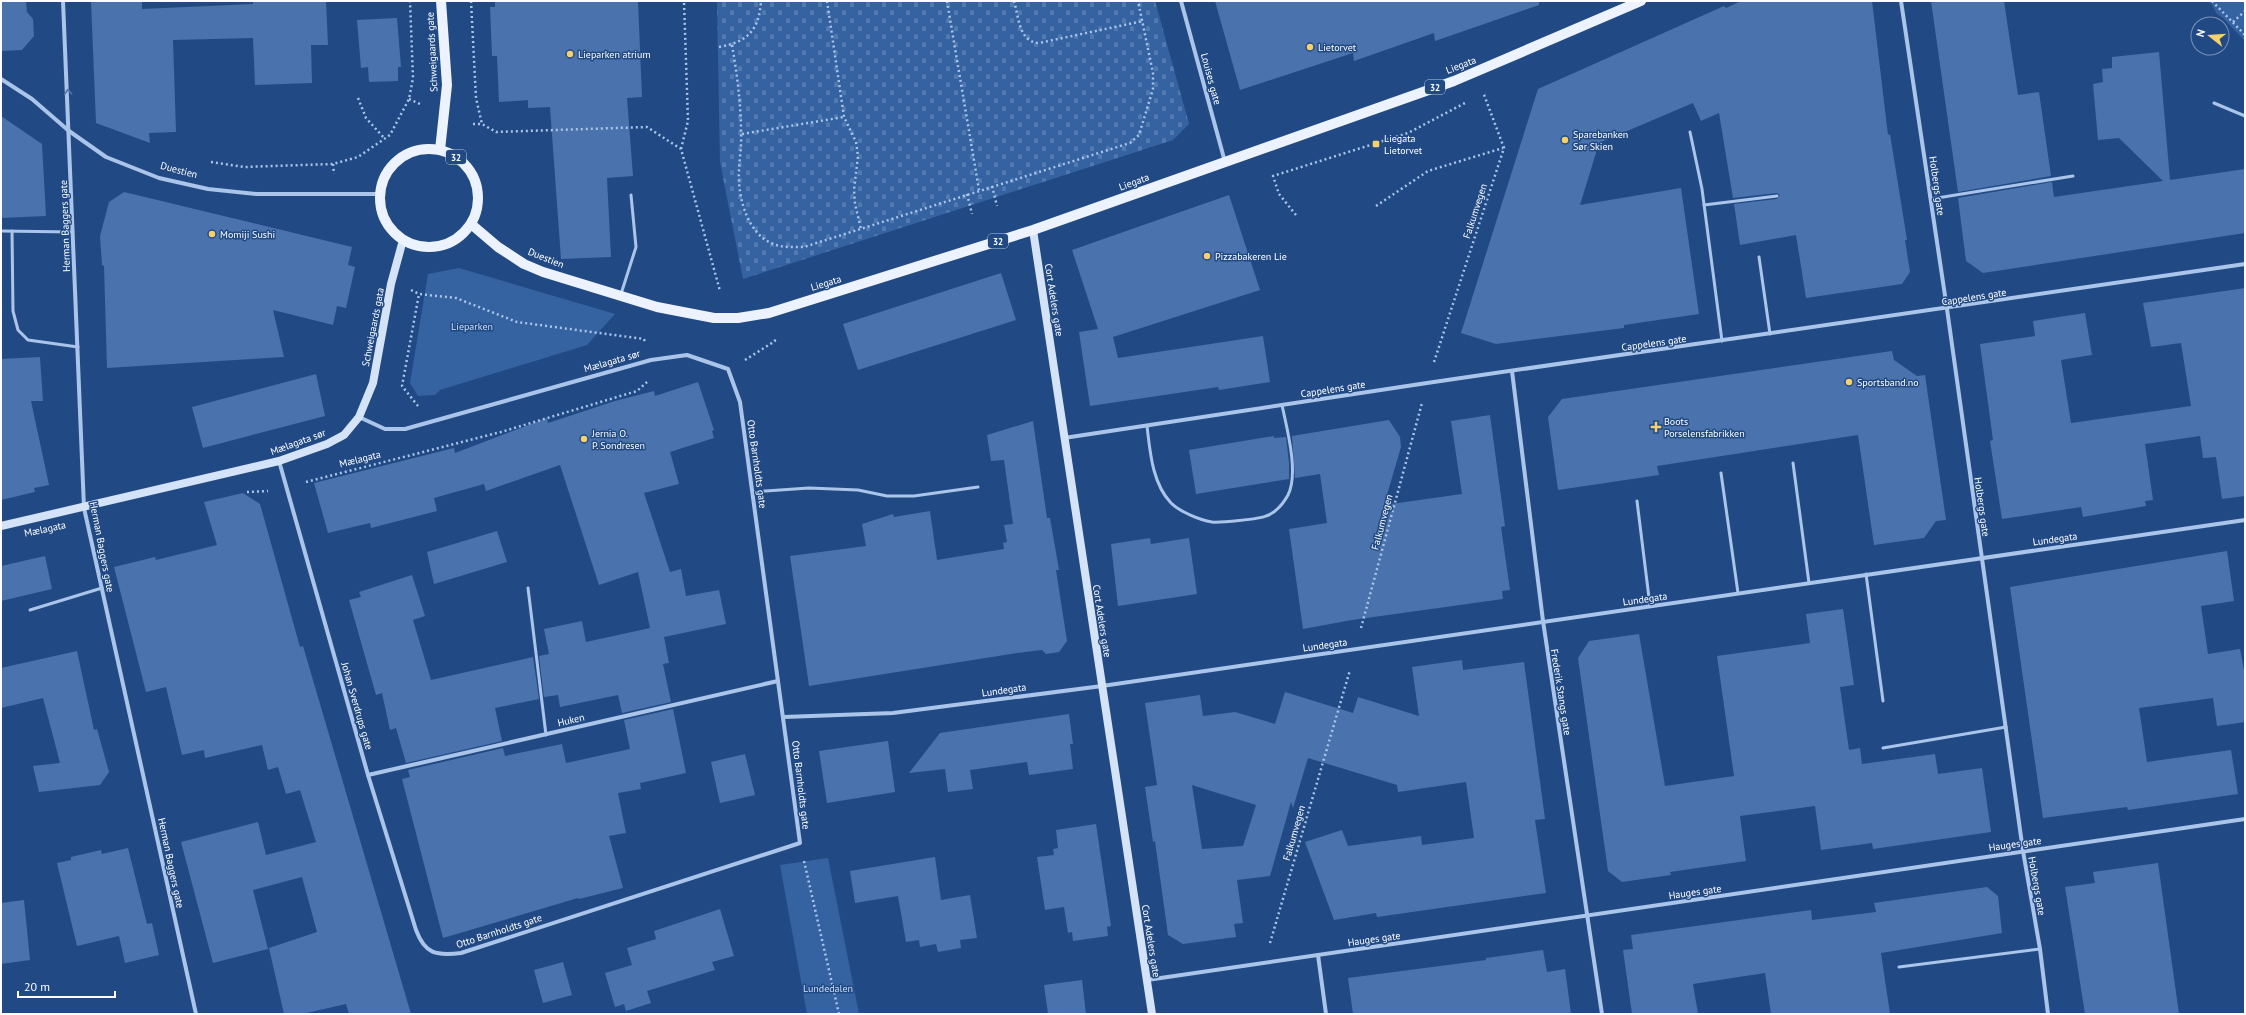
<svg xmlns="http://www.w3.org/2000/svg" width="2246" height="1015" font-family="'PT Sans',sans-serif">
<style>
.green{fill:#3563a2}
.cemetery{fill:url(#cemetery-stones)}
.building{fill:#4a73ad;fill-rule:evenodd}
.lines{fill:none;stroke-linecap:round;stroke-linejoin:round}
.path{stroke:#aac5e9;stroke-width:2.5;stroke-dasharray:2 3;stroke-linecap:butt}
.lane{stroke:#aac5e9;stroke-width:3}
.street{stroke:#aac5e9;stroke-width:4}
.secondary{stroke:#d4e3f7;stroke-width:8}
.primary{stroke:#edf3fe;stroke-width:10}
.oneway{stroke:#5175a8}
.poi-dot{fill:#f6d16b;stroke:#214a85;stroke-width:1.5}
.labels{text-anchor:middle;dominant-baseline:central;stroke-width:3;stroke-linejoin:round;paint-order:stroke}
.shield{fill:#214a85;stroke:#bcc9da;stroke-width:1}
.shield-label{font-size:9px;font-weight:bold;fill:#fff}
.poi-label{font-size:10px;fill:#fff;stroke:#214a85;text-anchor:start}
.street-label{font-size:10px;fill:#fff;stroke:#214a85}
.park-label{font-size:10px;fill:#cedff7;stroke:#214a85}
</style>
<defs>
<pattern id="cemetery-stones" width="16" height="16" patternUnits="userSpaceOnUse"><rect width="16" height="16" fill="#3563a2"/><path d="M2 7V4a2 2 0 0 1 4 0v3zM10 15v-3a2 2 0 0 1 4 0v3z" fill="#537ab0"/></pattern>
</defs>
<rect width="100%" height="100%" fill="#214a85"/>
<g class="green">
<polygon points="2207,1 2245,1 2245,41 2223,18 2217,14 2211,3"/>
<polygon points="459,268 615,314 587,345 440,390 435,395 418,396 410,383 428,274"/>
<polygon points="828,858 859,1014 807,1014 780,865"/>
</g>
<polygon class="cemetery" points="717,1 1155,1 1189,124 1173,140 743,279 720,162"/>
<g class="building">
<polygon points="1,1 26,1 27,12 33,19 34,36 22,50 1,51"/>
<polygon points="91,1 142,1 142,9 253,4 253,1 326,1 328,45 311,45 312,83 255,85 253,38 173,40 176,132 149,133 150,143 96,123"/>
<polygon points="495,1 638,1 642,97 627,98 633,176 607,178 611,257 561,259 550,107 528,108 528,100 499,102 497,56 492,56 490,7 495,7"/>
<polygon points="1215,1 1539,1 1539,5 1435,41 1434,33 1354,61 1353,53 1240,90"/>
<polygon points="1741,1 1872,1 1888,135 1890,134 1907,240 1905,240 1910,272 1902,284 1806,298 1796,235 1740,245 1734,204 1777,199 1780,195 1777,193 1733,198 1719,113 1701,121 1693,103 1599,143 1580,205 1681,188 1699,314 1624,325 1624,328 1496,344 1461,333 1538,89 1724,6 1726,8"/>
<polygon points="1931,1 2004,1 2018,95 2039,92 2051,176 1958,192"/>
<polygon points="397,18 401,67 398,67 398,81 369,82 368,67 361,68 357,20"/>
<polygon points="2159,52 2170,180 2245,169 2245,233 1983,273 1966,261 1958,198 2052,182 2054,197 2163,181 2119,138 2098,140 2093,84 2103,82 2102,69 2112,68 2112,57"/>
<polygon points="1,116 42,144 46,216 1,218"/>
<polygon points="124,192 352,247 348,265 355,267 346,308 337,306 333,325 273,310 284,357 107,368 104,266 102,265 100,236 109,202"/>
<polygon points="1229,195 1260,290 1113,337 1118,358 1263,336 1270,382 1219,390 1218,387 1090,406 1079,332 1098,329 1072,250"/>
<polygon points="1001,273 1016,320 858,370 843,324"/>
<polygon points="2245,288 2245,496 2222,499 2216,457 2203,458 2200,436 2145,444 2153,500 2145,501 2146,506 2083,517 2081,507 2002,519 1990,441 1993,440 1980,344 2035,336 2033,321 2085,313 2092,355 2061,360 2071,423 2191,406 2181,343 2151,347 2143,303"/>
<polygon points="1892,351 1894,360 1917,376 1925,375 1946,520 1936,521 1924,538 1874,545 1858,435 1657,466 1659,475 1558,490 1548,417 1562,399"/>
<polygon points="40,357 43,401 31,401 49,485 34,488 35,492 1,500 1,359"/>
<polygon points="316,374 325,416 203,448 192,407"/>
<polygon points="698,382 714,430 712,431 714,438 670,452 679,484 644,493 670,572 681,569 686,596 719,590 726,624 664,637 669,663 663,664 671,702 622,713 618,695 560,707 558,695 544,697 539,656 549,654 544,629 582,621 586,642 650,628 638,572 599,585 560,465 486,491 484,484 434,498 437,511 371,528 370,523 328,533 314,483 454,448 455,453 547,418 548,423 615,401 654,391 655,396"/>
<polygon points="1490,415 1505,526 1501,527 1510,590 1502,591 1503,599 1352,620 1303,629 1289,529 1327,523 1320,474 1295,478 1292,436 1389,420 1400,437 1401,447 1384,505 1462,494 1451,421"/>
<polygon points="1033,421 1047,518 1050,518 1059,570 1056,570 1067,641 1059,652 1046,654 1042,650 1017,653 809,686 790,556 866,546 862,524 893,514 894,517 930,511 937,560 1004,549 1003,543 1007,542 1004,525 1013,524 1004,460 991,461 987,435"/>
<polygon points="1274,436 1274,438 1286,437 1289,463 1289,479 1196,494 1189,450"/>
<polygon points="243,493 260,504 300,647 303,646 411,1014 349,1014 346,1004 302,1014 284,1014 269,948 317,932 302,877 253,890 268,949 213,963 181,842 258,822 266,855 316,842 300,790 286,794 278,767 268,770 262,745 205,758 204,750 182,755 166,687 146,692 114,567 155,557 156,560 217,545 204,502"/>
<polygon points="497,531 507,562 434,584 427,552"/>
<polygon points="1150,538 1151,544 1189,538 1197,594 1118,606 1111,544"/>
<polygon points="2227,551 2234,601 2201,606 2208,654 2240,649 2245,676 2245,722 2217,726 2213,698 2139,708 2147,762 2231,750 2238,794 2128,810 2127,807 2043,818 2010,587"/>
<polygon points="45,556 52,589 1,601 1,566"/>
<polygon points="412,575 425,616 413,620 431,680 533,657 539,699 495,708 502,741 406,763 396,728 390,730 382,693 376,695 349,600 361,597 359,592"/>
<polygon points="1843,609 1854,685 1840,687 1849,750 1860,748 1862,764 1935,754 1938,774 1982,768 1991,832 1873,849 1872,843 1821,850 1815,806 1740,816 1746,861 1670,872 1671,875 1622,882 1608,871 1578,658 1589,641 1639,634 1665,786 1734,776 1717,656 1810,643 1806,614"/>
<polygon points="77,651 94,730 97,729 109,772 100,785 39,792 33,766 60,763 43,698 1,708 1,668"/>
<path d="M1462 660 1463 670 1524 662 1545 819 1535 820 1546 893 1377 917 1376 913 1334 920 1305 842 1342 830 1348 846 1421 836 1422 845 1474 838 1466 782 1398 792 1397 785 1308 758 1293 808 1291 802 1270 876 1237 880 1243 923 1234 924 1236 937 1183 944 1168 935 1155 841 1153 842 1145 787 1157 785 1145 703 1200 695 1203 716 1235 712 1275 724 1285 692 1353 713 1358 697 1419 716 1412 667ZM1192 785 1256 805 1243 846 1202 849Z"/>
<polygon points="673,709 686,773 640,783 641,789 618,793 626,833 609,836 623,888 579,899 578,898 443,938 402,779 410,777 408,770 503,748 505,756 562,744 566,763 630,749 624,720"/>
<polygon points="1069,714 1073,744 1070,744 1073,769 1029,775 1027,762 970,770 973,789 948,792 945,769 909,773 940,733"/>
<polygon points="888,741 895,792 827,803 819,751"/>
<polygon points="745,754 755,795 720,803 711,762"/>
<polygon points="1096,824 1111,926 1107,927 1108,936 1073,941 1072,932 1068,933 1064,907 1045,910 1037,857 1054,855 1053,849 1058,848 1056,830"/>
<polygon points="128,848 147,924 152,923 159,955 125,963 119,936 77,946 57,863 71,860 71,857 101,850 102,854"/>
<polygon points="935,857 941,900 970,895 977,938 960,940 961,948 938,952 936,944 920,947 919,940 906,942 898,896 855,903 850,871"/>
<polygon points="2158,863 2179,1014 2085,1014 2065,887 2095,883 2093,872"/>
<polygon points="1987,887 1998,896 2002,933 1881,953 1890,1014 1771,1014 1765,973 1693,984 1698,1014 1632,1014 1623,950 1633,949 1631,935 1811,910 1812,920 1876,912 1874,903"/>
<polygon points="24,900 30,960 1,964 1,903"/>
<polygon points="720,909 734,956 712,962 715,970 647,991 651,1003 626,1011 624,1004 615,1007 605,973 632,965 627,948 656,939 654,931"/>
<polygon points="1543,950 1547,972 1565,969 1571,1014 1353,1014 1348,978 1486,960 1486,958"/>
<polygon points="563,962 572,995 543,1003 534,970"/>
<polygon points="1082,980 1086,1014 1048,1014 1044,985"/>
</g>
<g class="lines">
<g class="path">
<polyline points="471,1 476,98 482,124"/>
<polyline points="827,1 844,117 856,142 858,156 854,190 855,204 861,229"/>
<polyline points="947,1 979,190"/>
<path d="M1014 1C1019 18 1019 42 1039 43L1143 21"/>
<polyline points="2212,1 2245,35"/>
<polyline points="2233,22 2245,11"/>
<path d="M732 45C737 74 741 103 741 133 742 149 738 165 739 181 740 203 749 233 771 243 781 248 793 247 804 247L1130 143 1139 135 1153 89V73L1138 1"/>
<path d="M719 47C748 42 759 30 761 1"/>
<polyline points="358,98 366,118 385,139"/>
<polyline points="409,99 420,104"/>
<polyline points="473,124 482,124 496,132 647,127 681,149 720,291"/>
<polyline points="742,134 844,117"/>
<polyline points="681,149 688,121 684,1"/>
<polyline points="211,162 244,167 333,164 358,157 390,135 409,99 413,78 410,1"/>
<polyline points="333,164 334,174"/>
<polyline points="992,186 997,206"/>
<polyline points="967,194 972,214"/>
<polyline points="1376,206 1428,171 1503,148"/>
<polyline points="1296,215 1279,194 1273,176 1408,133 1465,103"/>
<polyline points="411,290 419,294 456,298 517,322 644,339 645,342"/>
<polyline points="745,360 775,341 774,337"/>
<polyline points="1434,362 1504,148 1483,92"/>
<polyline points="418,406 402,386 419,294"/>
<polyline points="306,482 501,432 637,391 647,382"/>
<polyline points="247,492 268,491"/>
<polyline points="1361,628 1422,403"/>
<polyline points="804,861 839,1014"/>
<polyline points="1270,943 1350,670"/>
</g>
<g class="lane">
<polyline points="2214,103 2245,116"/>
<polyline points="1690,132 1702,189 1722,341"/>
<polyline points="1931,199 2073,176"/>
<polyline points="1704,205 1777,196"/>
<polyline points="1,231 73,232"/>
<polyline points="12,231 13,311 18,330 28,340 78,347"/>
<polyline points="1759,257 1770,334"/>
<polyline points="621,294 636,247 631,195"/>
<path d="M1147 426C1150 451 1152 483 1171 503 1180 512 1200 520 1212 522 1219 523 1260 519 1266 516 1275 513 1283 504 1288 495 1299 473 1287 429 1282 405"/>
<polyline points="1793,463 1809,583"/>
<polyline points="1721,473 1738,593"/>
<polyline points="753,492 809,488 858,490 887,496 914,496 978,487"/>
<polyline points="1637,501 1650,606"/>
<polyline points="1866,574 1883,701"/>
<polyline points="528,588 546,735"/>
<polyline points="30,610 102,588"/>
<polyline points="1883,748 2006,727"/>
<polyline points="1899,967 2040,949"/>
</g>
<g class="street">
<polyline points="63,1 84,508 196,1014"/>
<polyline points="1181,1 1225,162"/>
<polyline points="1901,1 1947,309 2023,851 2040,949 2048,1014"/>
<polyline points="1,79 32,99 69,131 106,157 159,178 208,189 257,194 380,194"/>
<polyline points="1512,371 1543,621 1602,1014"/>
<polyline points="1064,438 1427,383 2245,264"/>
<path d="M279 461 368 775 416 930C425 954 436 956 461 953L800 843 740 402 728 369 687 355 651 360 405 429H385L359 417"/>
<polyline points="784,717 893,713 1102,686 2245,520"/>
<polyline points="368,775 778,681"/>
<polyline points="1318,955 1326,1014"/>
<polyline points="1147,980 2245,819"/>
</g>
<g class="secondary">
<polyline points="1033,230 1152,1014"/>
<polyline points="1,526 279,461 327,444 344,435 359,417 373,383 391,284 403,240"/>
</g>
<g class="primary">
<circle cx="429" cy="198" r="49"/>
<polyline points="440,150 447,85 441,1"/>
<polyline points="471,224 498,247 524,264 543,272 657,307 714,318 738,318 769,313 1033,230 1454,81 1641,1"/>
</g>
</g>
<defs><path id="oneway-chevron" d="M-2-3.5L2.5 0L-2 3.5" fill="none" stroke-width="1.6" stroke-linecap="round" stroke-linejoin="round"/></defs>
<use class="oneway" href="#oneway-chevron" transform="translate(68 92) rotate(-93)"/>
<g class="poi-dot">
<circle cx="1310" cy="47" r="4"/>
<circle cx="570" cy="54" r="4"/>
<circle cx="1565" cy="140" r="4"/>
<rect x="1372" y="140" width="8" height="8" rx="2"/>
<circle cx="212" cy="234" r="4"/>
<circle cx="1207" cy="256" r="4"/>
<circle cx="1849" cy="382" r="4"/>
<path d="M1654 421h4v4h4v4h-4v4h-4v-4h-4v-4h4z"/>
<circle cx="584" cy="439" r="4"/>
</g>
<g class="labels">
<g class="shield">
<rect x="1425" y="80" width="20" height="14" rx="3"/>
<rect x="446" y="150" width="20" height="14" rx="3"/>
<rect x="988" y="234" width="20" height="14" rx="3"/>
</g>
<g class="shield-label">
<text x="1435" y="87">32</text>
<text x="456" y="157">32</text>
<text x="998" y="241">32</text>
</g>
<g class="poi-label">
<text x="1318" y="47">Lietorvet</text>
<text x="578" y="54">Lieparken atrium</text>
<text x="1573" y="134">Sparebanken<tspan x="1573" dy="12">Sør Skien</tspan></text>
<text x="1384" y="138">Liegata<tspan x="1384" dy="12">Lietorvet</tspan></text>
<text x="220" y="234">Momiji Sushi</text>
<text x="1215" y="256">Pizzabakeren Lie</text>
<text x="1857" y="382">Sportsband.no</text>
<text x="1664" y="421">Boots<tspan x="1664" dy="12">Porselensfabrikken</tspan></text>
<text x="592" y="433">Jernia O.<tspan x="592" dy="12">P. Sondresen</tspan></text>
</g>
<g class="street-label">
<text transform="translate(432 52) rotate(-93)">Schweigaards gate</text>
<text transform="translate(1461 65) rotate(-21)">Liegata</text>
<text transform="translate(1211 79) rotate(75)">Louises gate</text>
<text transform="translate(179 170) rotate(15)">Duestien</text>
<text transform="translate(1134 182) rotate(-20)">Liegata</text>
<text transform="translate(1937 186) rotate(82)">Holbergs gate</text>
<text transform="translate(1475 211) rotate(-72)">Falkumvegen</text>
<text transform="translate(65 226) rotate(-92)">Herman Baggers gate</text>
<text transform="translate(546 258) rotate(22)">Duestien</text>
<text transform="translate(826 283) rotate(-17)">Liegata</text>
<text transform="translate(1974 297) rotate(-9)">Cappelens gate</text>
<text transform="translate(1054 300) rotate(81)">Cort Adelers gate</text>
<text transform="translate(373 327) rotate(-79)">Schweigaards gata</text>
<text transform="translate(1654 343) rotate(-8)">Cappelens gate</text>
<text transform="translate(612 361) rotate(-16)">Mælagata sør</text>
<text transform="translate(1333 389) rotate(-9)">Cappelens gate</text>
<text transform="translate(298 442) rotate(-20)">Mælagata sør</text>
<text transform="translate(360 459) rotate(-14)">Mælagata</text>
<text transform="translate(757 464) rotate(82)">Otto Barnholdts gate</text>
<text transform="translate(1982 507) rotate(82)">Holbergs gate</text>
<text transform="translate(1382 522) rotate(-75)">Falkumvegen</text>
<text transform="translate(45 529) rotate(-12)">Mælagata</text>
<text transform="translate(2055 539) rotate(-8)">Lundegata</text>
<text transform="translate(102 547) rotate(79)">Herman Baggers gate</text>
<text transform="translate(1645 599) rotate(-8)">Lundegata</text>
<text transform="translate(1102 621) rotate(81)">Cort Adelers gate</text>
<text transform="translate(1325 645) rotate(-8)">Lundegata</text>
<text transform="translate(1004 690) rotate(-8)">Lundegata</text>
<text transform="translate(1561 692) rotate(81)">Frederik Stangs gate</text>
<text transform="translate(357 706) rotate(74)">Johan Sverdrups gate</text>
<text transform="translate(571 720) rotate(-13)">Huken</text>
<text transform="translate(801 785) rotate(83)">Otto Barnholdts gate</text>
<text transform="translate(1294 833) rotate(-74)">Falkumvegen</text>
<text transform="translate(2015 844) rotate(-8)">Hauges gate</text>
<text transform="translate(171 863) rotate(78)">Herman Baggers gate</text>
<text transform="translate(2037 886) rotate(80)">Holbergs gate</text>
<text transform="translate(1695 892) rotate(-8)">Hauges gate</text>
<text transform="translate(499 931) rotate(-18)">Otto Barnholdts gate</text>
<text transform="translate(1374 939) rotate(-8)">Hauges gate</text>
<text transform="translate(1151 941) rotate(81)">Cort Adelers gate</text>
</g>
<g class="park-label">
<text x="472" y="326">Lieparken</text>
<text x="828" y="988">Lundedalen</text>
</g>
</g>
<rect width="2246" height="1015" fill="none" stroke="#ffffff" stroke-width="4"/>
<g transform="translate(2210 36) rotate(287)"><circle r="19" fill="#214a85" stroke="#7a92b6"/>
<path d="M0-3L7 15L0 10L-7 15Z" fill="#f6d16b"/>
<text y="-6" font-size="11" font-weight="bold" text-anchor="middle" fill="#ffffff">N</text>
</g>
<path d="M18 991v6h97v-6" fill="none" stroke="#ffffff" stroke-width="2"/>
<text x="24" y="991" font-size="12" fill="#ffffff" stroke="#214a85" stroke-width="3" paint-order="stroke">20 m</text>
</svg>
